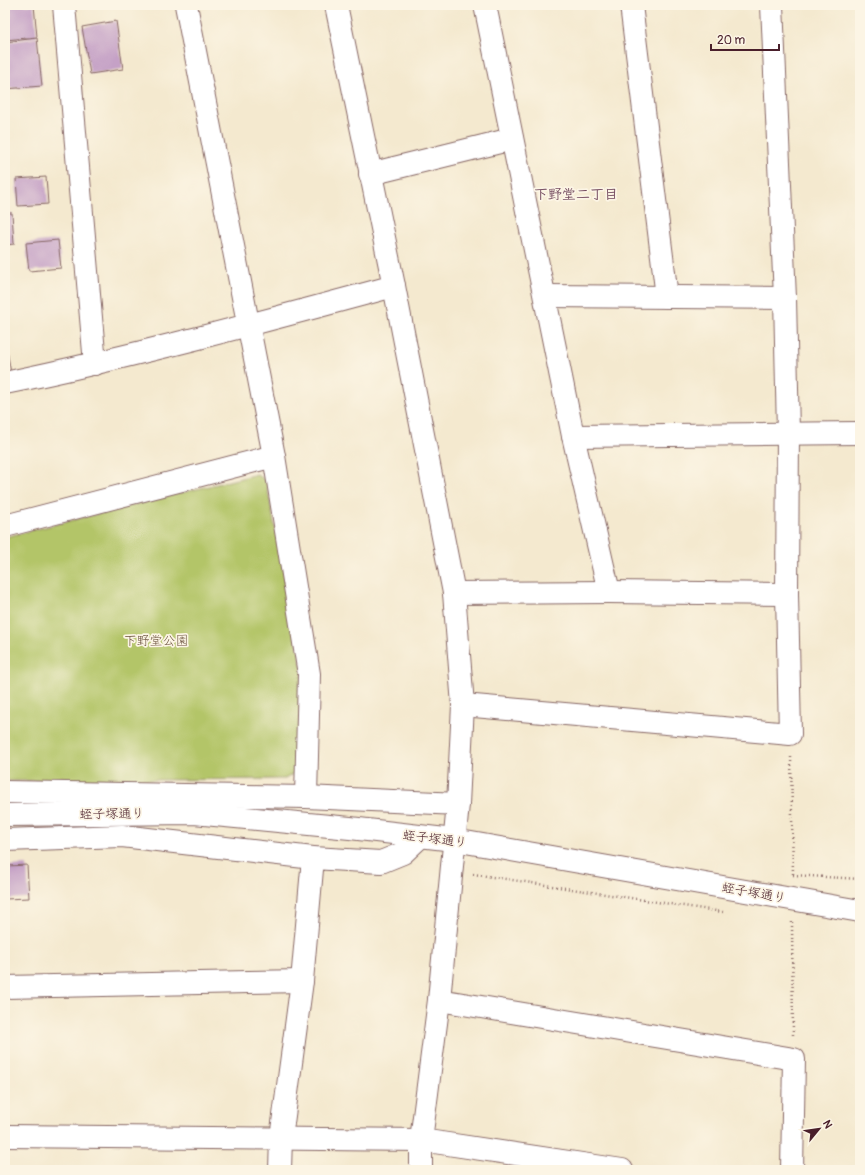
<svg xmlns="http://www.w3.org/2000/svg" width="865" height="1175" font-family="Pangolin,'Klee One',sans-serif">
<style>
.green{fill:#b3c568;stroke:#7e724a}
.building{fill:#c5a1c6}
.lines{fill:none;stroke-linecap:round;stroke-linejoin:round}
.minor-casing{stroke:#866664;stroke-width:24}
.path{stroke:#866664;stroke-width:2.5;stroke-dasharray:1 3;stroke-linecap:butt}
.minor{stroke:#fff;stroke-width:22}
.labels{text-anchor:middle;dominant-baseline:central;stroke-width:3.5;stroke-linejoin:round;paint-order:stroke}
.park-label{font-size:13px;fill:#6a513d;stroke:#fcf5e5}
.street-label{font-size:13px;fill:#4a1f2b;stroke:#fcf5e5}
.neighbourhood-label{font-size:14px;font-weight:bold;fill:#754c61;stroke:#fcf5e5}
</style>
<rect width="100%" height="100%" fill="#fcf5e5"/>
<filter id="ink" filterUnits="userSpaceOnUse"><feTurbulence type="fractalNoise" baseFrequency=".025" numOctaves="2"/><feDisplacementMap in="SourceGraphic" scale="8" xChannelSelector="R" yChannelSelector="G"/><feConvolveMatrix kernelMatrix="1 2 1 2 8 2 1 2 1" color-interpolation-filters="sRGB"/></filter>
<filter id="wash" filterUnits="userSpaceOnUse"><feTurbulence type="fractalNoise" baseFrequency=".012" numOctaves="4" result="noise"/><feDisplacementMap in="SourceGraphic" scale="16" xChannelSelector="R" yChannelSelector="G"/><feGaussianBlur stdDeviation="0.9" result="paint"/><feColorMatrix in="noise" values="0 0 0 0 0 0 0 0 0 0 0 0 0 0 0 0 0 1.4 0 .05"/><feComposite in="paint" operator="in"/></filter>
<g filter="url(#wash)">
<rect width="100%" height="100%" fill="#f4e9cf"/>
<polygon class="green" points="257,474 266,481 303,673 295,773 285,779 5,781 5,537"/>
<g id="blocks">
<g class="building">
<polygon points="5,5 34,5 37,37 5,40"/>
<polygon points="116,21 123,69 90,74 82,27"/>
<polygon points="37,38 42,86 5,89 5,42"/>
<polygon points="46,177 48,204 18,206 16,179"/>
<polygon points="5,213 12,213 14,244 5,245"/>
<polygon points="58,240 61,268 29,271 26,243"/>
<polygon points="5,339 11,373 5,374"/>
<polygon points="27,865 29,898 5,899 5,871 8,870 8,866"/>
</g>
</g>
</g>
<g filter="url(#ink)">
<use href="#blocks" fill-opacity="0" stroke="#866664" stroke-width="1"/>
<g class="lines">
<defs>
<g id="minor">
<polyline points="64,5 95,364"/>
<polyline points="186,5 274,456 309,674 306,797"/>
<polyline points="336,5 394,286 454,593 463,705 458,804 439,1000 421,1140 421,1170"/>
<polyline points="485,5 573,436 609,592"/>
<polyline points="631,5 667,297"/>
<polyline points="370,174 512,139"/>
<polyline points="545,296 785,298"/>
<path d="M5 383C136 356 265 321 394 286"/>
<polyline points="573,436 860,433"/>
<polyline points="5,526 274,456"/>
<polyline points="454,593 609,592 787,594"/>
<polyline points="463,705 790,734 787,594 788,433 785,298 772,5"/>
<polyline points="5,792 306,797 458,804"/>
<polyline points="5,815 194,813 350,828 454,840 860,911"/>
<polyline points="5,840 122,836 313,858 381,862 403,853 420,837"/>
<polyline points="5,987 302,981"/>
<polyline points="439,1000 794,1059 792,1170"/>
<polyline points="5,1136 421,1140 622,1170"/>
<polyline points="280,1170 281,1138 302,981 313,858"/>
</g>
</defs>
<use href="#minor" class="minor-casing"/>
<g class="path">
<polyline points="791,757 793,875"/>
<polyline points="473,874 723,912"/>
<polyline points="793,875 860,879"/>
<polyline points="792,922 793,1036"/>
</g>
<use href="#minor" class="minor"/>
</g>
</g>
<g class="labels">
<g class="park-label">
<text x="156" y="641">下野堂公園</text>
</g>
<g class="street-label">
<text transform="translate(112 814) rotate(-1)">蛭子塚通り</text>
<text transform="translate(435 839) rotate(7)">蛭子塚通り</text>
<text transform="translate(754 893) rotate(10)">蛭子塚通り</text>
</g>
<g class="neighbourhood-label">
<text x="576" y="194">下野堂二丁目</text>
</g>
</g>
<rect width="865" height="1175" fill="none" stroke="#fcf5e5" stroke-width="20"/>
<g transform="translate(819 1129) rotate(61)" stroke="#fcf5e5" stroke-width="3" paint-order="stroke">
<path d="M0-3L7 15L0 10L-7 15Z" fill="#4a1f2b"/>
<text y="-6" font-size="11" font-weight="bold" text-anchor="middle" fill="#4a1f2b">N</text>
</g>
<path d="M711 44v6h68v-6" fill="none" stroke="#4a1f2b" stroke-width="2"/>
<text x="717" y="44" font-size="12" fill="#4a1f2b" stroke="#fcf5e5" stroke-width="3" paint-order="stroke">20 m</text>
</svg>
